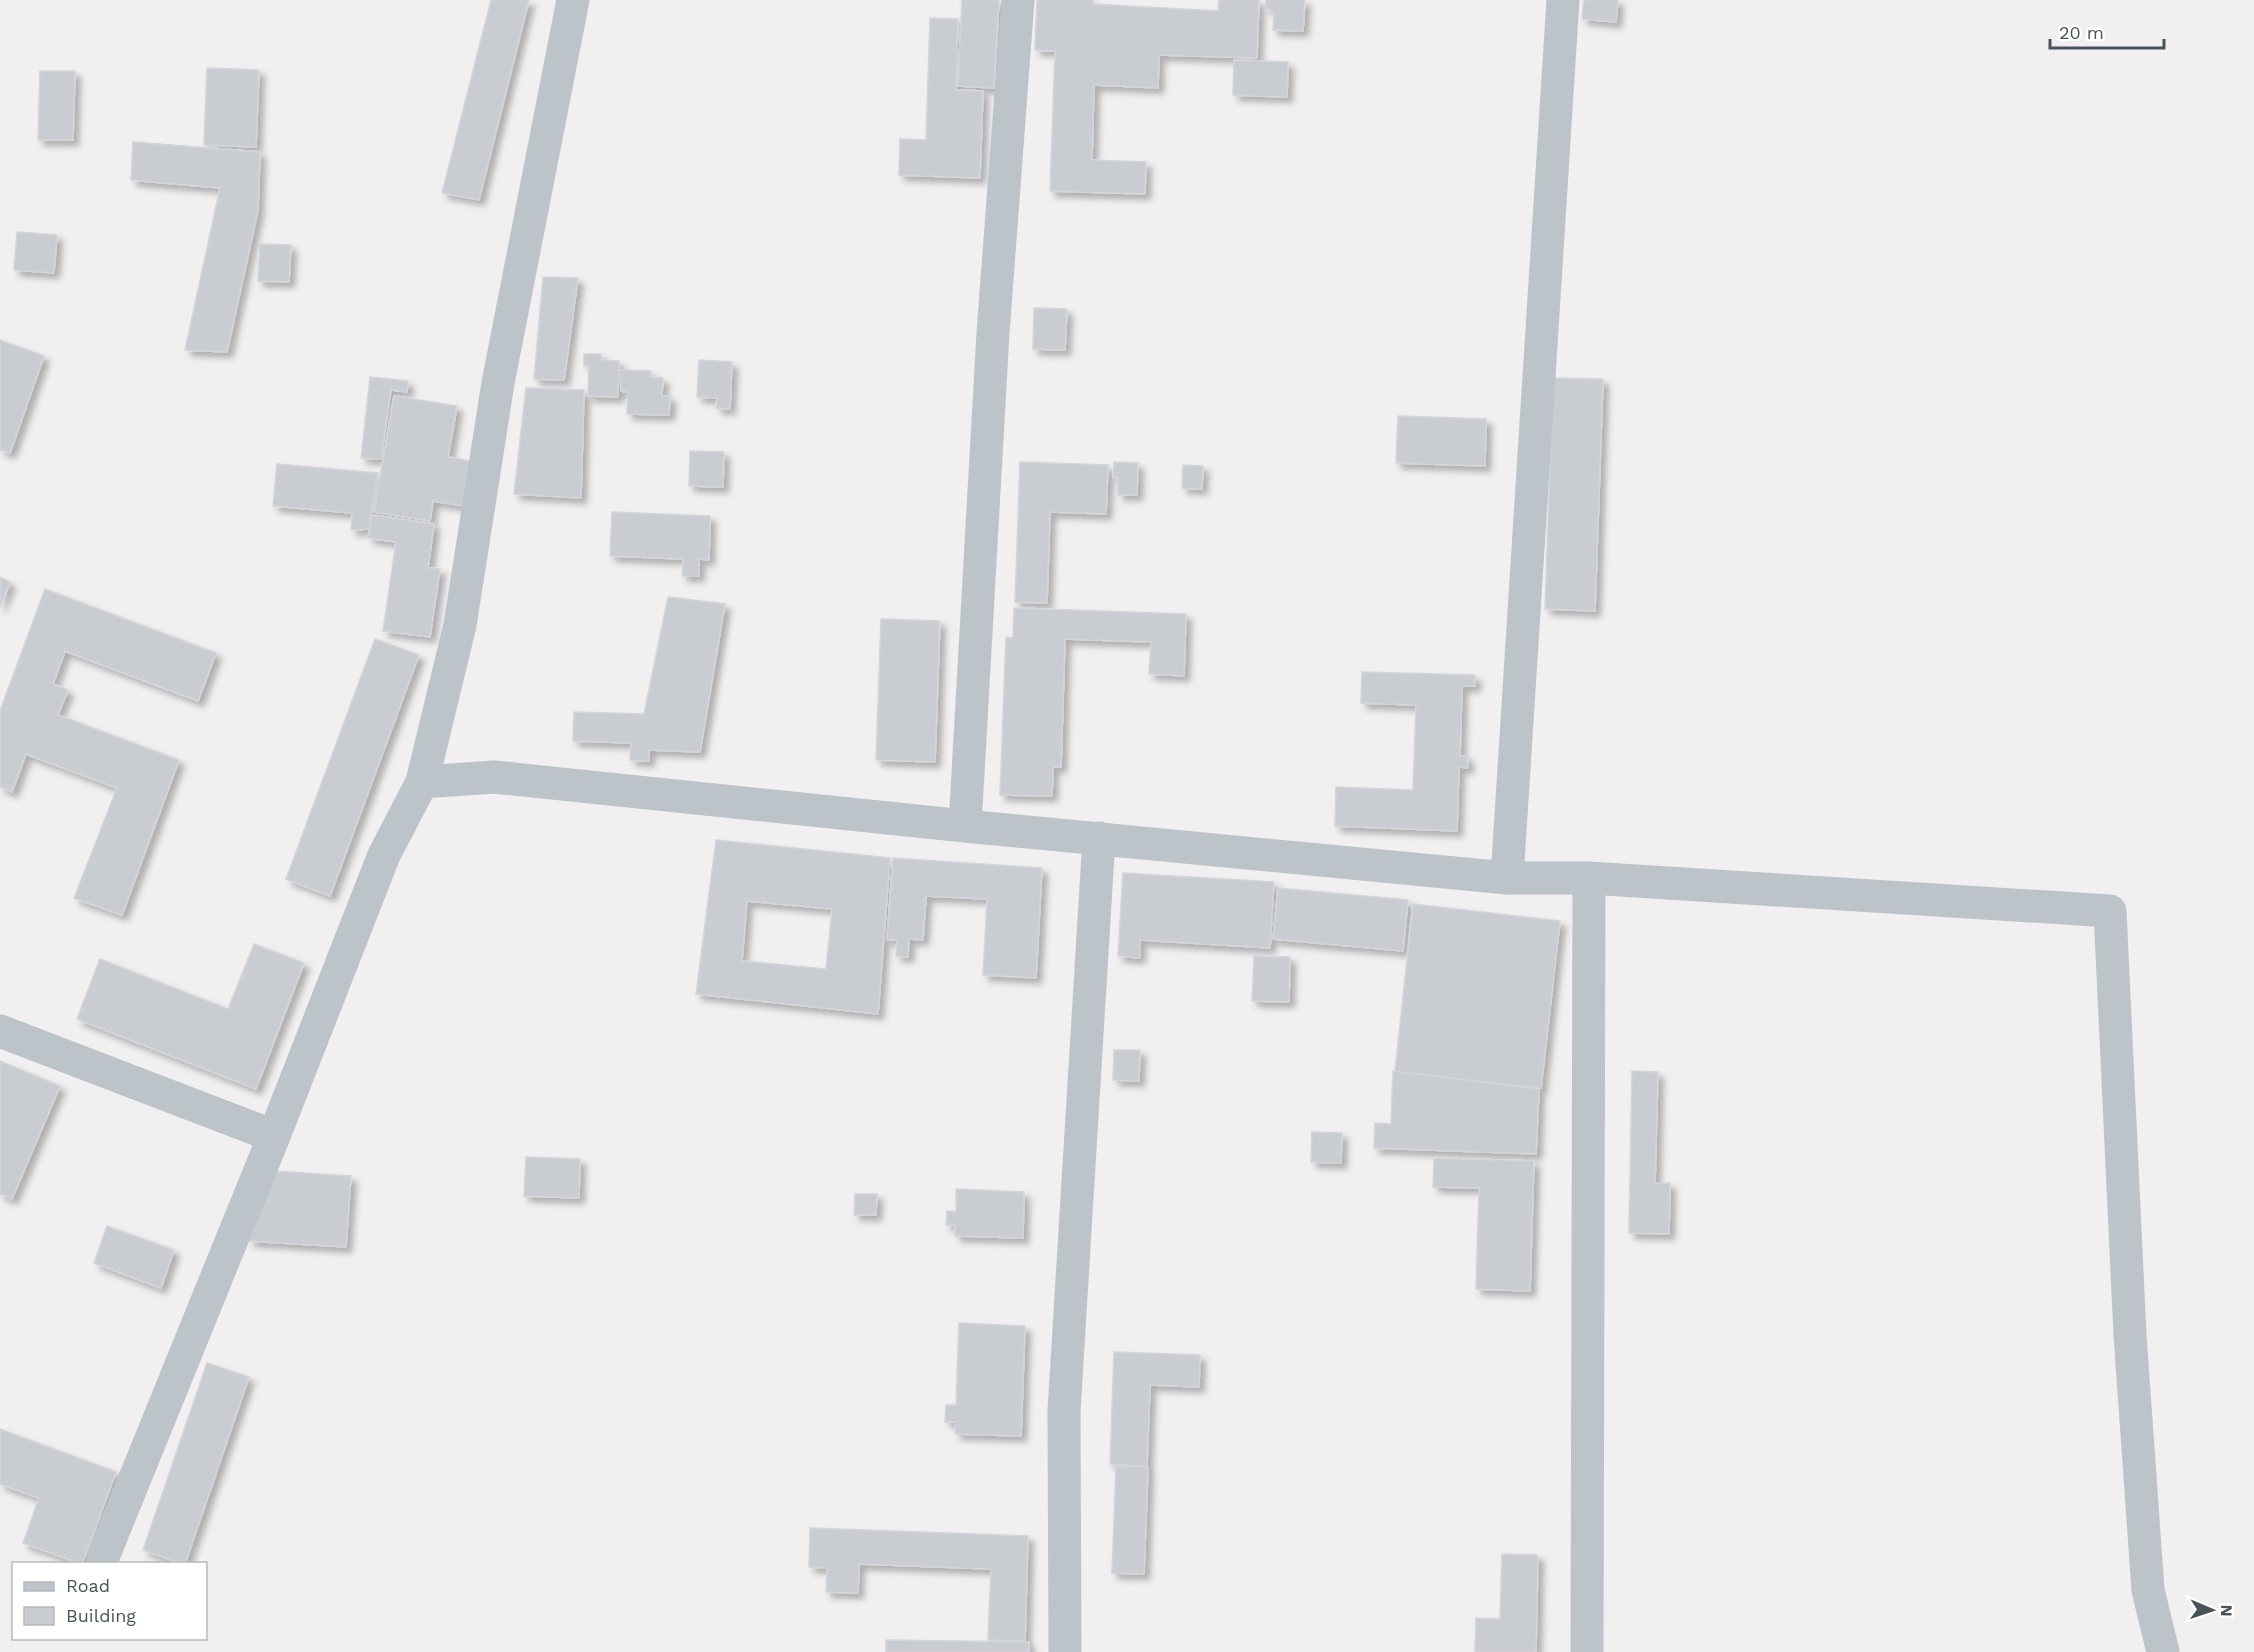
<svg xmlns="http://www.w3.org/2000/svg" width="2254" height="1652" font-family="'Work Sans',sans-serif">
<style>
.building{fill:#c9ccd1;stroke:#d3d5da;stroke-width:1.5;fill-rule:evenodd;filter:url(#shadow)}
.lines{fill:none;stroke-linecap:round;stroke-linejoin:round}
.street{stroke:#bcc4ca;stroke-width:33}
</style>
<defs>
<filter id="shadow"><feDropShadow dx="5.5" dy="5.5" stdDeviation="3" flood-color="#0004"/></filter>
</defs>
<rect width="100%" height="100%" fill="#f1efef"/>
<g class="building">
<polygon points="491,0 529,0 479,200 442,193"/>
<polygon points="959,0 999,0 994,88 958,86 962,0"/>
<polygon points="1037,0 1093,0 1093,4 1218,11 1219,0 1259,0 1257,58 1159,55 1158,88 1094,85 1092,160 1146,162 1145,194 1050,191 1055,51 1035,50"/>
<polygon points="1266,0 1305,0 1303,31 1273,30 1274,11 1266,9"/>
<polygon points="1584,0 1618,0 1616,22 1582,19"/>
<polygon points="930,18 958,19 956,90 983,91 980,178 899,175 900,139 926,140"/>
<polygon points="1234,60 1288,62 1287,97 1233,95"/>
<polygon points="207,68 259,70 256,147 204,145"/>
<polygon points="40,71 75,71 73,140 38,140"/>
<polygon points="133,142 260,152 258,210 227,352 185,350 220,188 131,180"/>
<polygon points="17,232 57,235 54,273 14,270"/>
<polygon points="260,244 291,245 289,282 258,281"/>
<polygon points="543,277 578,278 564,380 534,379"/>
<polygon points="1034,308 1067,309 1065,350 1033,349"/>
<polygon points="0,340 44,356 10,453 0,450"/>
<polygon points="584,354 602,354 601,360 619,361 618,397 588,396 589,366 584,366"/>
<polygon points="699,360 732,362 730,409 716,408 717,398 697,397"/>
<polygon points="621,370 651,371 650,377 663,378 662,396 670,396 669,415 627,414 628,392 621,391"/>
<polygon points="370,377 408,381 407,392 391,390 381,459 361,458"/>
<polygon points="1553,378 1603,379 1595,611 1545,609"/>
<polygon points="526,388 584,390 581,498 514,494"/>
<polygon points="394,396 457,406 448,457 470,461 463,506 433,501 430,521 374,512"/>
<polygon points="1398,416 1486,419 1485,466 1396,463"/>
<polygon points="690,451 724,452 723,487 689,486"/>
<polygon points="1020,462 1108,465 1106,514 1050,512 1047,603 1015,602"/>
<polygon points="1114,462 1138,463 1137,495 1118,495 1118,477 1113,477"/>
<polygon points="277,464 378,473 369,529 351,530 352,513 273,506"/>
<polygon points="1183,465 1203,466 1202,489 1182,488"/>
<polygon points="612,512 710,516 709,560 699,559 699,576 682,576 683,559 610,556"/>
<polygon points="372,515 434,524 428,568 440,569 430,637 383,631 396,542 368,538"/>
<polygon points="0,577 10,582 0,607"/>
<polygon points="45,589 216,653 198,701 65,651 53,684 68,690 58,715 179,760 122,915 74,898 117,788 26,754 12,792 0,787 0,711"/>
<polygon points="668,597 725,604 700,752 649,750 649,761 630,760 631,743 573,741 574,712 644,714"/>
<polygon points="1014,608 1186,614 1184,676 1149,674 1151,642 1065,639 1061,767 1053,767 1052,796 1000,795 1006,637 1013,638"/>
<polygon points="881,619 940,621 935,762 876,760"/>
<polygon points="375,639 419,655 330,896 286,879"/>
<polygon points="1362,672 1475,675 1475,686 1462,686 1460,756 1468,757 1468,768 1459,767 1457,831 1335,826 1336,787 1413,790 1416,705 1361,703"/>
<path d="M716 840 890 858 878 1014 696 994ZM747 901 832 909 826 969 742 961Z"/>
<polygon points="893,858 1042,868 1036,978 983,975 987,899 926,896 923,940 909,939 908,957 896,956 897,940 887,940"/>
<polygon points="1123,873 1274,882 1270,948 1140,940 1140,958 1118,956"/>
<polygon points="1278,888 1408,900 1403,951 1273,939"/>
<polygon points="1413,904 1560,921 1541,1088 1395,1072"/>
<polygon points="254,944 304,963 256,1089 77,1019 100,959 228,1009"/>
<polygon points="1254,956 1290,957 1289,1002 1252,1001"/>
<polygon points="1114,1050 1140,1050 1139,1081 1113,1080"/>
<polygon points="0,1061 60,1086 12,1199 0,1194"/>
<polygon points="1393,1071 1539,1089 1536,1154 1374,1148 1375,1123 1391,1124"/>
<polygon points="1632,1071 1658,1072 1655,1183 1670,1183 1669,1234 1629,1233"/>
<polygon points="1312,1132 1342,1133 1341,1163 1311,1162"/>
<polygon points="526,1157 580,1159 579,1198 524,1196"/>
<polygon points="1434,1158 1534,1161 1530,1291 1476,1289 1479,1188 1433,1187"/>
<polygon points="274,1171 351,1176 346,1247 248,1241"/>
<polygon points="956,1189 1024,1192 1023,1238 955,1236 955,1225 946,1225 947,1211 956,1212"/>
<polygon points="855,1194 877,1194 876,1215 854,1215"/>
<polygon points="107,1226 174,1250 161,1288 94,1263"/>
<polygon points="959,1323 1025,1326 1021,1436 955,1434 956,1422 945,1422 946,1405 956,1405"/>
<polygon points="1114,1352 1200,1355 1199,1387 1150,1385 1147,1466 1110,1464"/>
<polygon points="207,1363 249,1377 185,1564 183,1564 143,1550"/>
<polygon points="0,1429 116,1472 82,1564 23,1543 39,1498 0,1484"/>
<polygon points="1116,1466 1148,1467 1144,1574 1112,1573"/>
<polygon points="810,1528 1028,1536 1025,1641 988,1640 991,1569 859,1564 858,1593 826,1592 827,1568 809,1567"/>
<polygon points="1502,1554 1538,1555 1536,1652 1475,1652 1476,1618 1500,1619"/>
<polygon points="886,1640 1029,1642 1029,1652 886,1652"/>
</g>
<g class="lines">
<g class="street">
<polyline points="422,782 460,625 498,383 573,0"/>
<polyline points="965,826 993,333 1018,0"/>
<polyline points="1507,878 1563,0"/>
<polyline points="0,1031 274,1136 103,1557"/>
<polyline points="274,1136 384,855 422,782 494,777 965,826 1507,878 1589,878 2110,911 2130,1335 2148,1590 2163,1652"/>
<polyline points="1065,1652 1064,1411 1099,838"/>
<polyline points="1587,1652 1589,878"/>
</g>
</g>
<rect x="12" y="1562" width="195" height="78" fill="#ffffff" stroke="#b6babd" stroke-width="1.5"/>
<rect x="24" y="1582" width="30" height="9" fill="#bcc4ca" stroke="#b6babd" stroke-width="1.5"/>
<text x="66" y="1592" font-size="18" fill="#49535a">Road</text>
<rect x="24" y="1607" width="30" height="18" fill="#c9ccd1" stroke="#b6babd" stroke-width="1.5"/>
<text x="66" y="1622" font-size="18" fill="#49535a">Building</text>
<g transform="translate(2212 1610) rotate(92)" stroke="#ffffff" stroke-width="4.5" paint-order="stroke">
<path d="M0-4.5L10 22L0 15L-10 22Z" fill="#49535a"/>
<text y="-9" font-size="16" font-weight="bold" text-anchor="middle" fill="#49535a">N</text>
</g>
<path d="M2050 39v9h114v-9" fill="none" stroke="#49535a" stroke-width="3"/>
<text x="2059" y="39" font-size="18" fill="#49535a" stroke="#ffffff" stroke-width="4.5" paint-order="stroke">20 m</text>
</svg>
